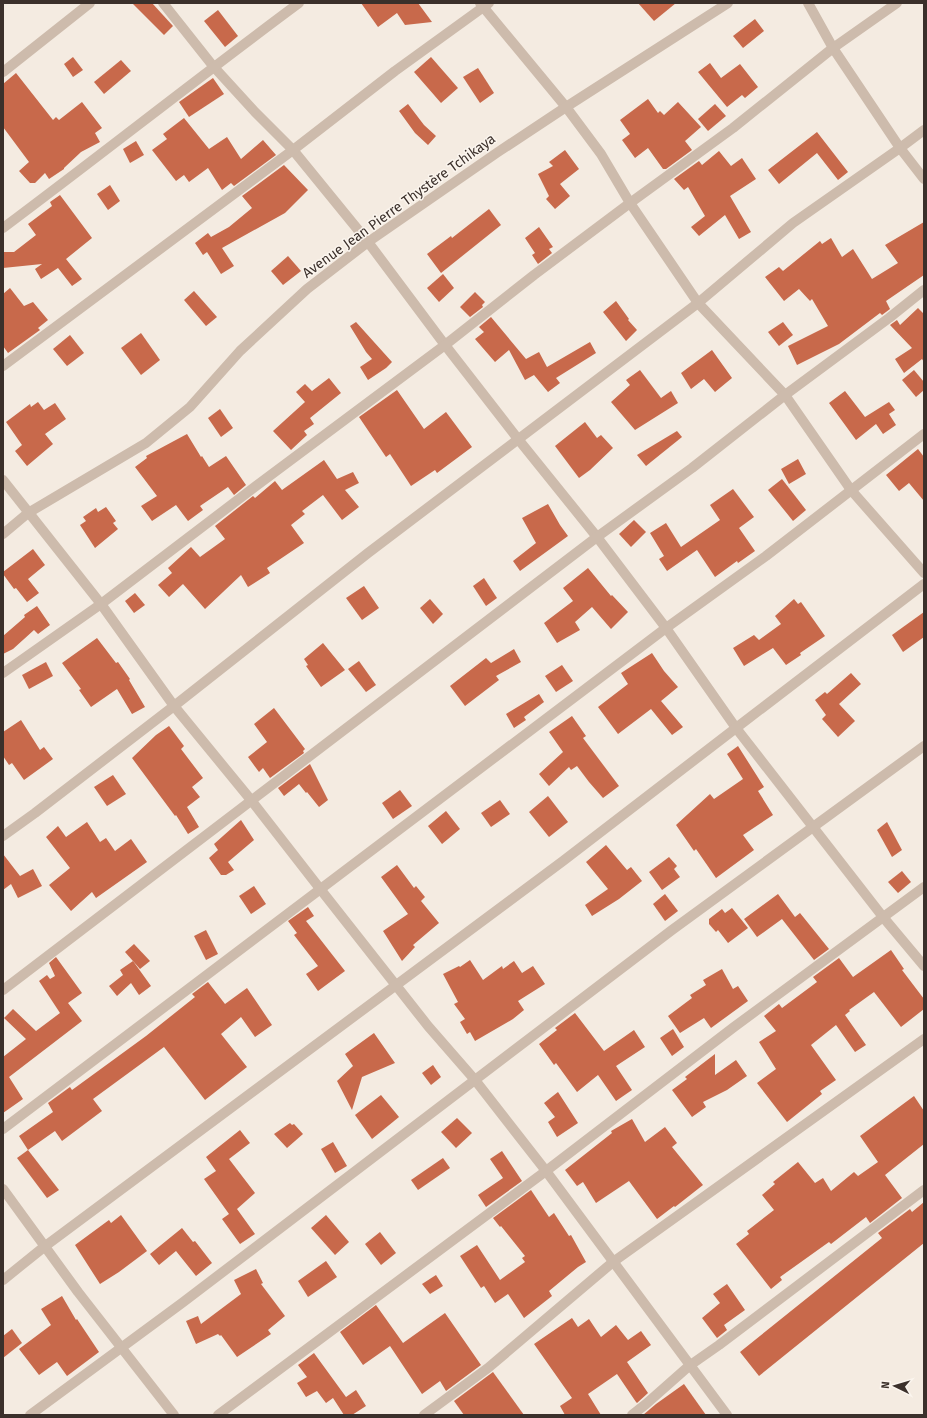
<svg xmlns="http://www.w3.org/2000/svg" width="927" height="1418" font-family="'Fira Sans',sans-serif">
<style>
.building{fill:#c8694b}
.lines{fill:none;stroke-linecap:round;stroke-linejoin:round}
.minor{stroke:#cdbbac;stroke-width:10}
.tertiary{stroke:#cdbbac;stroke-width:10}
.labels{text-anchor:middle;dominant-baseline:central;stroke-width:3;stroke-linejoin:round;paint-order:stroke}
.street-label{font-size:14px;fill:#3b302b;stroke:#fbf5ee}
</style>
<rect width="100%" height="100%" fill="#f4ebe1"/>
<g class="building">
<polygon points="132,3 152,3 173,26 164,35"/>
<polygon points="361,3 418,3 432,22 405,25 397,13 378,27"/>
<polygon points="638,3 676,3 654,21"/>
<polygon points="218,10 238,36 225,47 204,21"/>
<polygon points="755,19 764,31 743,48 733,36"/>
<polygon points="73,57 83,70 73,77 64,64"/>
<polygon points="431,57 458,88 441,103 414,72"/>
<polygon points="121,60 131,71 104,94 94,82"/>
<polygon points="710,63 721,78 740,64 758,87 745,98 742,95 727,107 698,72"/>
<polygon points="478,68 494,93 480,103 463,77"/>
<polygon points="16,73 53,120 56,117 59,120 82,102 102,128 95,133 100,142 81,152 64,168 64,169 49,179 45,173 35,183 30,183 19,171 29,162 3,127 3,84"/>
<polygon points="213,78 224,94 189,117 179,102"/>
<polygon points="648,99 658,113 660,111 664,115 678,102 701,127 685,141 692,150 666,169 663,169 648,148 635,158 622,140 630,134 620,120"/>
<polygon points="408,104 424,125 436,136 428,145 415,133 399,111"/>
<polygon points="715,104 726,116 708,131 698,119"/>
<polygon points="184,118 209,149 227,137 241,159 263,140 276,155 234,186 231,183 222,190 208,168 189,182 184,175 176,181 152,150 167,139 163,134"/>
<polygon points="817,132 848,172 838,180 817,153 779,184 768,170"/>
<polygon points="136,141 144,155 130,163 123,149"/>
<polygon points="565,150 579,169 560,184 570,196 555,209 546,199 549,196 538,174 553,166 549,162"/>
<polygon points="719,151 731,166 742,158 756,179 730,196 751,232 739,239 725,215 699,236 691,227 705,216 688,187 684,190 674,179 699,161 702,165"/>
<polygon points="284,165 308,190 285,213 222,248 234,266 221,274 207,252 203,255 195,243 208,233 211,237 229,227 252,208 242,196"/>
<polygon points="110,185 120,201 108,210 97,194"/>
<polygon points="60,195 92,238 66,259 82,279 72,286 58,268 41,279 35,269 42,264 3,268 3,252 14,252 36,235 28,224 52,206 50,202"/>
<polygon points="489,209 501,225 441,273 427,254 451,236 452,238"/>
<polygon points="924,222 924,275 886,301 890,309 882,315 880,313 839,344 797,365 788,346 828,326 812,299 810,301 799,289 784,301 765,277 779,267 783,271 820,241 822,244 831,238 842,257 853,249 872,279 898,263 885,245"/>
<polygon points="539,227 553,247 549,249 552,253 538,264 532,255 535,253 525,238"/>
<polygon points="288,256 301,271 283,285 271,271"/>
<polygon points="443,274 454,288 439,302 427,288"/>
<polygon points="10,288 24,306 33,302 48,320 38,328 40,330 8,353 3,346 3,294"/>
<polygon points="194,291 217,317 206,326 184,300"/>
<polygon points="475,292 485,302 482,305 483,307 470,317 460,307"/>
<polygon points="616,301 629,319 628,320 637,330 626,341 603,312"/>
<polygon points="918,308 924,314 924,362 922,359 904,373 895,359 912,348 890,325 897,320 900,325"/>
<polygon points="491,317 526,359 539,352 547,367 590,342 596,353 556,378 560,383 548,392 534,375 525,380 509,350 495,362 475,339 484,332 479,327"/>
<polygon points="356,322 392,362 386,368 368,380 360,367 372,359 366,352 350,326"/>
<polygon points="783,322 793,335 779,346 768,332"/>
<polygon points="141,333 160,360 141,375 121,348"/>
<polygon points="70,335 84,353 67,366 53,349"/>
<polygon points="712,350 732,378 715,392 704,379 691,389 681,373"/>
<polygon points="640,370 661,398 671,391 678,403 635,430 611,402 630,385 626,380"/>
<polygon points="914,370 924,382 924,390 916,397 902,380"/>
<polygon points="329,378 341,393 310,418 314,424 304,431 307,435 291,450 273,431 305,402 296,392 305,384 312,391"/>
<polygon points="397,390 424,429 446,412 472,447 437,473 435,470 411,486 390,454 386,457 359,417"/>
<polygon points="845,391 865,417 889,402 895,410 889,414 896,425 883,434 876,424 856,440 829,403"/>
<polygon points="38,402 44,410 55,403 66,419 45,434 53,444 27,466 15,451 22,445 6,422 30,404 31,407"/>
<polygon points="220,409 233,428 221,437 208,418"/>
<polygon points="585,422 597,438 601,435 613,448 590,470 579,478 555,446"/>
<polygon points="677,431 682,437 646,466 637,455"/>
<polygon points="187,434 201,457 202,456 209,467 226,456 246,485 234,495 228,487 200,506 203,510 188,521 176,505 152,521 141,506 157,496 135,467 147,458 146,456"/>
<polygon points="918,449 924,457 924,501 909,483 899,491 886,475"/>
<polygon points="798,459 806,474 789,484 781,469"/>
<polygon points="324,460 337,479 353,472 359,483 345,490 359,507 342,520 323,495 302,511 305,514 291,525 304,543 267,568 270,573 248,587 241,575 205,609 183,584 169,597 158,585 172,573 168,568 191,547 200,557 225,539 215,526 253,496 255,498 275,481 282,490"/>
<polygon points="782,479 806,510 793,521 768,490"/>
<polygon points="733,489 754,517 739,528 755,551 738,563 737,561 715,577 697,550 667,571 659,559 664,556 650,533 666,523 681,547 720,520 710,505"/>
<polygon points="548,504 560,525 568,536 520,571 513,561 536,543 522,518"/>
<polygon points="106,507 116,521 113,523 118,529 95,548 80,525 86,521 83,517 96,508 98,512"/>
<polygon points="634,520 646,532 631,547 619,534"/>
<polygon points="33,549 45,565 28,579 39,593 27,602 16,588 14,589 3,574 3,572"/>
<polygon points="588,568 611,596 612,595 628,612 611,629 592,607 575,622 580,630 557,643 544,623 573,601 563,588"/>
<polygon points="484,578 497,598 486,606 473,586"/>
<polygon points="364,586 379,608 362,620 346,598"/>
<polygon points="135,593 145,605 134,613 125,601"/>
<polygon points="430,599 443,614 433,624 420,608"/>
<polygon points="794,599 798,604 801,602 825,636 800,653 801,655 786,665 773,648 744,666 733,648 754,635 759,640 781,624 775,616"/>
<polygon points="37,606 50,625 38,634 34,630 13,649 3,654 3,636 25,617 24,615"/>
<polygon points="924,612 924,637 903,652 892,635"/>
<polygon points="97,638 116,663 118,662 130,679 129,680 145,707 132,714 117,689 91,707 79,690 81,689 62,663"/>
<polygon points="323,643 345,670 321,687 306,666 308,665 304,659"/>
<polygon points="514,649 521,662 496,676 499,680 465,706 450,686 486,658 491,663"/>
<polygon points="652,653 664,671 678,687 661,701 683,727 672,735 651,709 618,734 598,707 628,684 621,673"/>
<polygon points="359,661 376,685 366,692 348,669"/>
<polygon points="46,662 53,676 29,689 22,675"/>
<polygon points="562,665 573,681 556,692 545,676"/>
<polygon points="851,673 861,684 839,704 855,721 838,737 822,719 826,715 815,700 825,692 827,694"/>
<polygon points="539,694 544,702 524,717 526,720 514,728 506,714"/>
<polygon points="274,708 305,749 303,751 304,753 270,778 263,768 259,772 248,757 267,742 254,724"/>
<polygon points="572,716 586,736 583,738 619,786 603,798 589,782 577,766 571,770 569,767 549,786 539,774 563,752 549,732"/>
<polygon points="21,720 40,750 44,747 53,759 24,780 12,763 9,765 3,756 3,732"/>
<polygon points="169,726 184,746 181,749 203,778 192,787 200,797 187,807 199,827 188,834 176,815 175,816 132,758 156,735"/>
<polygon points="738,746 764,787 758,791 773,815 743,835 754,850 716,878 696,849 694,851 676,825 710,794 714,799 743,779 727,754"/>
<polygon points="310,764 328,800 319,807 307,792 306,793 299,784 284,796 278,788"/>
<polygon points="113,775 126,794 107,806 94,787"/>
<polygon points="400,790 412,806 393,819 382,803"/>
<polygon points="548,796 568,822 549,837 529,812"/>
<polygon points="500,800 510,814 491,827 481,813"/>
<polygon points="446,811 460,829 442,844 428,826"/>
<polygon points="241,820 254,840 228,862 234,870 226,875 221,875 209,858 218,850 214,844"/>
<polygon points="87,822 100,842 106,838 115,851 131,839 147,862 96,898 92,892 71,911 49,885 70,868 46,837 58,826 66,837"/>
<polygon points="887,822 902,850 892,857 877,830"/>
<polygon points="606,845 627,870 631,867 642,881 619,899 592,916 585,905 608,889 586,862"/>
<polygon points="3,854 20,876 33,869 42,886 18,898 11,884 3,890"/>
<polygon points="669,857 677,866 674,869 680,877 662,890 649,872"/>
<polygon points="397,865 414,888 416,886 425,897 421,901 439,923 413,945 415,947 402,961 383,931 408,914 381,877"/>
<polygon points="902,871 911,882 898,893 888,882"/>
<polygon points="254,886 266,904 251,914 239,896"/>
<polygon points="665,894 678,911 665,921 653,904"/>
<polygon points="778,894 795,917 800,913 829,949 814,960 782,919 757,937 744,919"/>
<polygon points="308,907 314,916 306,921 345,971 318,991 306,974 318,966 294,935 297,933 288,921"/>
<polygon points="732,908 748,928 728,943 718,930 716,932 709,924 709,919 722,909 725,913"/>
<polygon points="206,930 218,954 206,960 194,936"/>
<polygon points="134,944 150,961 140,969 125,952"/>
<polygon points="891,950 904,969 902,970 924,999 924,1009 901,1027 874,992 849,1010 850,1011 845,1015 866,1045 855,1052 836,1025 811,1045 836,1080 820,1091 822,1094 787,1122 757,1083 776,1069 759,1042 776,1031 764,1016 779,1004 782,1008 817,982 813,977 839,958 853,977"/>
<polygon points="56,957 82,993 68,1003 82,1021 9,1077 23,1099 3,1113 3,1057 26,1039 4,1018 13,1009 36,1031 60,1013 39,981 47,975 50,979 55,976 49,963"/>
<polygon points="470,960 483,980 502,966 503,969 514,961 522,973 533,966 545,984 518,1001 524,1010 513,1019 475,1041 470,1032 467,1034 460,1022 465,1019 454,1004 458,1002 443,974 459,966 460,967"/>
<polygon points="133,961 151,986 139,995 131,983 117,996 109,986 123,975 120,970"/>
<polygon points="722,969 733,989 738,986 748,1001 711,1028 704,1018 680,1033 668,1016 692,998 690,995 706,985 703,980"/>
<polygon points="208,982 225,1004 247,988 272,1025 255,1037 241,1017 221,1034 247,1067 205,1100 164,1047 93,1099 102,1111 62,1141 55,1131 28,1150 19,1136 53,1112 48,1103 70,1087 72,1090 146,1036 195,997 192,994"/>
<polygon points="575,1013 604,1051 634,1030 645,1047 616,1066 632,1090 616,1101 598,1075 577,1092 556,1063 554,1065 539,1044 557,1030 555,1028"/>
<polygon points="673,1029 684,1047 672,1056 660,1038"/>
<polygon points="374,1033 395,1063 362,1077 352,1110 337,1081 353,1066 345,1054"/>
<polygon points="715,1054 715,1075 736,1060 747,1076 727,1090 703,1102 706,1107 692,1117 672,1090 687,1079 685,1077"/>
<polygon points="433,1065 441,1077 431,1085 422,1073"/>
<polygon points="558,1092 578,1123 557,1137 548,1122 555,1117 544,1103"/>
<polygon points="381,1095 399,1117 372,1139 355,1115"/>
<polygon points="914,1096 924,1111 924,1144 885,1175 902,1198 870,1223 866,1217 831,1244 829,1242 780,1277 782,1280 771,1289 736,1244 749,1234 747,1231 774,1210 762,1195 775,1184 773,1182 798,1162 815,1183 823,1178 831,1191 854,1172 858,1176 878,1162 860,1136"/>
<polygon points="457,1118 472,1133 456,1148 441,1132"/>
<polygon points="632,1119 645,1142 665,1127 677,1143 672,1147 703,1185 675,1207 674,1206 657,1219 629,1181 596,1203 583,1182 577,1186 565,1170 612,1133 611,1131"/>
<polygon points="290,1123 292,1125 294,1124 303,1134 287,1148 274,1134"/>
<polygon points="240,1130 250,1143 229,1159 255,1193 237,1209 255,1234 240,1244 222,1219 229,1214 204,1179 216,1171 206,1157"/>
<polygon points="333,1142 347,1166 335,1173 321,1149"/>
<polygon points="28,1150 59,1190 47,1198 17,1158"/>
<polygon points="502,1151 522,1181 486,1207 478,1195 503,1178 490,1159"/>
<polygon points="443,1158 450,1168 418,1190 411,1180"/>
<polygon points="531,1190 549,1217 554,1213 569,1236 571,1235 586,1262 578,1267 549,1291 552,1296 524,1318 508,1294 495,1303 484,1286 481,1288 460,1256 477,1245 500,1280 525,1262 522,1258 525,1256 501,1226 500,1227 493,1218"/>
<polygon points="924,1202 924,1243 759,1376 740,1352 882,1238 878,1233 910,1209 912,1212"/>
<polygon points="121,1215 147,1251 119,1272 100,1284 75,1245 109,1220 111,1223"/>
<polygon points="326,1215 349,1242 335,1255 311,1228"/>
<polygon points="182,1228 193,1242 195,1241 212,1263 196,1276 176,1251 159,1265 150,1254"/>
<polygon points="380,1232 396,1253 381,1265 365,1244"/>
<polygon points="326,1261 337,1277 308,1297 298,1281"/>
<polygon points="256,1269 263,1283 261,1284 285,1316 268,1330 271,1334 237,1357 221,1335 220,1336 218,1334 196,1344 186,1321 198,1316 201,1324 241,1294 234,1280"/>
<polygon points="436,1275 443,1286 430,1294 422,1284"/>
<polygon points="727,1284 745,1310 724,1325 727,1330 717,1338 702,1318 720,1303 713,1294"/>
<polygon points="62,1296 76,1320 77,1319 99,1352 67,1376 57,1362 39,1375 19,1349 51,1325 41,1309"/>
<polygon points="376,1305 403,1343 445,1313 481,1365 446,1391 440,1381 422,1394 390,1346 363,1365 340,1332"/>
<polygon points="572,1318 578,1327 589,1319 601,1337 616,1325 628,1340 641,1331 651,1345 627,1362 648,1393 637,1403 636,1402 617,1374 588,1394 601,1415 565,1415 560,1406 572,1398 534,1344"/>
<polygon points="12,1329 22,1343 3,1358 3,1336"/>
<polygon points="314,1353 346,1397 356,1390 366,1406 352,1415 344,1415 333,1398 326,1403 317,1391 306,1397 297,1383 307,1377 298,1365"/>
<polygon points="493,1372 524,1415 464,1415 454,1401"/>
<polygon points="684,1384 706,1415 643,1415 656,1404"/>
</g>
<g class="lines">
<g class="minor">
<polyline points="163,3 213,66 255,112 293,150 368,242 445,345 518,439 597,537 666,628 736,728 883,917 924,966"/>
<polyline points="480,3 566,107 601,154 630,203 698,303 785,395 851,490 924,573"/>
<polyline points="808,3 833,48 900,148 924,179"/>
<polyline points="3,72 90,3"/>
<path d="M3 228C102 154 199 77 299 3"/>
<polyline points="3,366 293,150 395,71 489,3"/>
<polyline points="3,480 101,604 174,706 251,800 321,890 428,1026 475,1080 546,1171 727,1415"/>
<polyline points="3,673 101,604 256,486 445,345 534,275 630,203 733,128 833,48 897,3"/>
<polyline points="3,836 35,813 174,706 368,553 698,303 793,223 900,148 924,130"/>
<polyline points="3,990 597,537 692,468 785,395 889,318 924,290"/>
<polyline points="3,1129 666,628 766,556 924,434"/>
<polyline points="3,1189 78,1292 174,1415"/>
<polyline points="3,1280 44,1247 563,861 736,728 924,584"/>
<polyline points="30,1415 182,1303 672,930 924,746"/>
<polyline points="218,1415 546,1171 734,1027 924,887"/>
<polyline points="424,1415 488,1368 613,1262 924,1039"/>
<polyline points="632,1415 646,1404 689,1366 719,1345 924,1190"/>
</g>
<polyline class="tertiary" points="3,534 28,513 146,443 190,407 240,351 307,289 368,242 498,152 566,107 728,3"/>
</g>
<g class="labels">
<g class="street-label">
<text transform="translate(399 206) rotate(-36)">Avenue Jean Pierre Thystère Tchikaya</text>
</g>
</g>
<rect width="927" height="1418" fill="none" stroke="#3b302b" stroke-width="8"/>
<g transform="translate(895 1386) rotate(275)" stroke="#fbf5ee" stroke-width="3" paint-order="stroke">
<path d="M0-3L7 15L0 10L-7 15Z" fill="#3b302b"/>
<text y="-6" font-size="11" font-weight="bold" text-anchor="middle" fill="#3b302b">N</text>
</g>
</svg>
